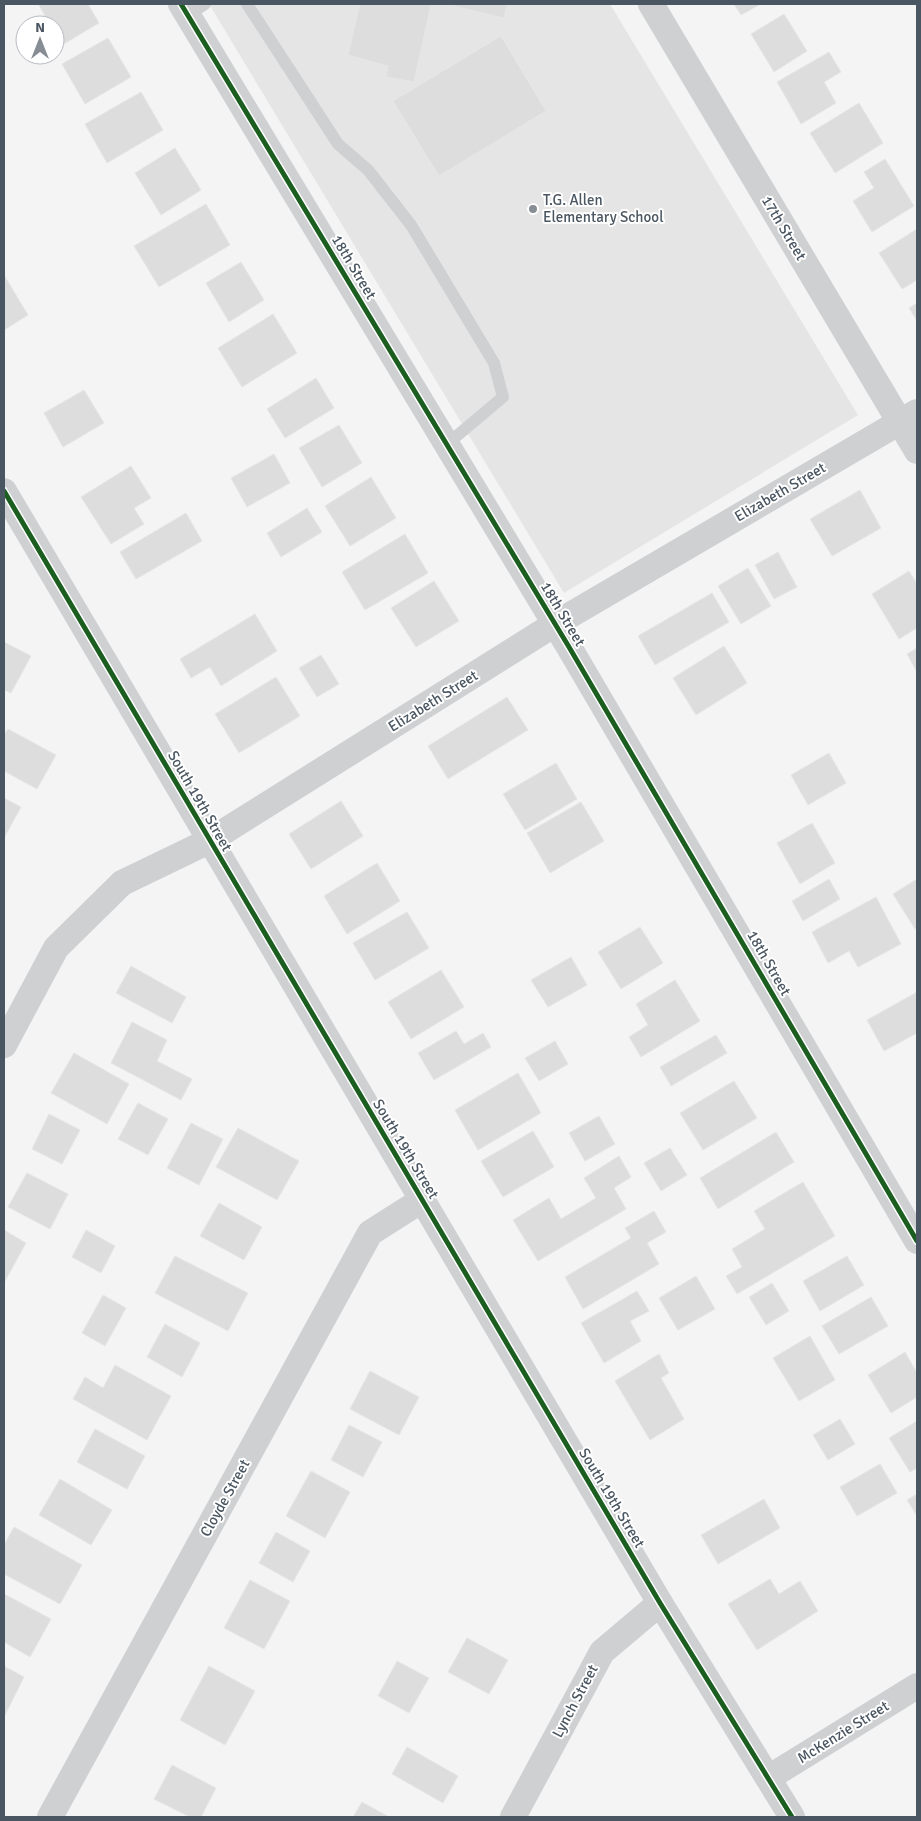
<svg xmlns="http://www.w3.org/2000/svg" width="921" height="1821" font-family="Signika,sans-serif">
<style>
.education{fill:#e6e5e6}
.building{fill:#ddddde;stroke:#e5e6e7}
.lines{fill:none;stroke-linecap:round;stroke-linejoin:round}
.service{stroke:#ced0d2;stroke-width:12}
.minor{stroke:#ced0d2;stroke-width:26}
.cycleway-casing{stroke:#fff;stroke-width:8}
.cycleway{stroke:#1b5e20;stroke-width:5}
.poi-dot{fill:#868d94;stroke:#fff;stroke-width:2}
.labels{text-anchor:middle;dominant-baseline:central;stroke-width:4;stroke-linejoin:round;paint-order:stroke}
.poi-label{font-size:15px;fill:#4a5661;stroke:#fff;text-anchor:start}
.street-label{font-size:15px;fill:#4a5661;stroke:#fff}
</style>
<rect width="100%" height="100%" fill="#f4f4f4"/>
<polygon class="education" points="209,4 610,4 858,415 564,593"/>
<g class="building">
<polygon points="41,4 88,4 99,23 62,45 55,33 55,25 50,25 39,5"/>
<polygon points="360,4 431,4 414,82 386,77 388,66 348,55"/>
<polygon points="446,4 507,4 504,18"/>
<polygon points="734,4 761,4 741,15"/>
<polygon points="784,14 807,51 774,72 751,34"/>
<polygon points="501,36 546,111 439,176 393,101"/>
<polygon points="108,38 131,77 85,104 62,64"/>
<polygon points="829,52 841,72 824,82 836,103 801,124 777,82"/>
<polygon points="141,92 163,130 107,163 85,124"/>
<polygon points="859,103 883,143 835,173 810,133"/>
<polygon points="175,148 201,190 161,215 135,173"/>
<polygon points="885,159 914,206 872,232 853,201 874,188 864,172"/>
<polygon points="206,204 230,245 159,287 134,246"/>
<polygon points="917,229 917,280 902,289 879,253"/>
<polygon points="241,262 264,300 229,322 206,283"/>
<polygon points="4,275 28,315 4,330"/>
<polygon points="917,303 917,321 909,308"/>
<polygon points="273,314 297,353 242,387 218,348"/>
<polygon points="316,378 334,408 285,438 267,409"/>
<polygon points="84,390 104,423 63,447 44,413"/>
<polygon points="339,425 362,463 322,487 299,448"/>
<polygon points="274,454 290,483 247,507 231,478"/>
<polygon points="131,466 151,498 134,508 144,524 111,544 81,497"/>
<polygon points="371,477 396,518 350,546 325,506"/>
<polygon points="860,490 881,528 832,556 810,519"/>
<polygon points="307,508 322,532 281,557 267,533"/>
<polygon points="186,513 202,541 136,579 120,552"/>
<polygon points="405,534 428,573 365,610 342,572"/>
<polygon points="778,552 797,587 774,599 755,565"/>
<polygon points="748,568 771,606 741,624 718,586"/>
<polygon points="909,571 917,584 917,628 899,639 872,594"/>
<polygon points="434,581 459,621 416,647 391,608"/>
<polygon points="712,593 729,622 655,665 638,636"/>
<polygon points="255,614 277,651 221,686 210,667 191,678 180,659"/>
<polygon points="4,642 31,656 11,693 4,690"/>
<polygon points="724,646 747,683 696,715 673,678"/>
<polygon points="917,648 917,672 907,654"/>
<polygon points="321,655 339,684 317,697 299,668"/>
<polygon points="276,677 300,716 239,753 215,714"/>
<polygon points="507,697 528,730 448,779 428,746"/>
<polygon points="8,729 56,755 37,789 4,771 4,735"/>
<polygon points="829,753 846,783 808,805 791,775"/>
<polygon points="556,763 577,799 525,830 503,794"/>
<polygon points="4,798 21,807 4,838"/>
<polygon points="341,801 363,836 311,869 289,834"/>
<polygon points="581,802 604,841 550,873 527,833"/>
<polygon points="812,823 835,863 800,884 777,843"/>
<polygon points="377,863 400,901 347,934 324,896"/>
<polygon points="829,879 840,899 803,921 792,901"/>
<polygon points="917,879 917,928 915,929 893,894"/>
<polygon points="876,897 901,944 858,967 849,951 828,963 812,932"/>
<polygon points="407,912 429,948 375,980 353,943"/>
<polygon points="640,927 663,963 621,989 598,952"/>
<polygon points="571,957 587,985 548,1007 531,980"/>
<polygon points="131,966 186,997 172,1023 116,993"/>
<polygon points="441,970 464,1007 411,1039 388,1002"/>
<polygon points="675,980 700,1021 641,1057 629,1037 648,1025 636,1004"/>
<polygon points="917,992 917,1033 884,1051 867,1020"/>
<polygon points="132,1022 167,1040 157,1061 192,1079 181,1100 111,1063"/>
<polygon points="456,1031 464,1044 483,1033 491,1047 434,1080 418,1053"/>
<polygon points="716,1035 727,1053 671,1086 660,1067"/>
<polygon points="555,1041 568,1064 539,1081 525,1058"/>
<polygon points="74,1053 129,1084 107,1124 51,1093"/>
<polygon points="518,1073 541,1113 478,1150 455,1110"/>
<polygon points="734,1081 757,1118 703,1150 680,1113"/>
<polygon points="138,1103 168,1119 148,1155 118,1139"/>
<polygon points="49,1114 80,1130 62,1164 32,1149"/>
<polygon points="599,1116 615,1144 585,1161 569,1133"/>
<polygon points="191,1123 223,1139 199,1185 167,1168"/>
<polygon points="238,1128 299,1161 277,1200 216,1167"/>
<polygon points="533,1131 554,1167 503,1197 481,1161"/>
<polygon points="776,1132 794,1162 718,1209 700,1178"/>
<polygon points="670,1148 687,1175 661,1191 644,1163"/>
<polygon points="619,1156 631,1177 614,1188 626,1209 538,1261 513,1220 549,1198 561,1219 596,1198 584,1178"/>
<polygon points="27,1173 68,1194 50,1229 8,1207"/>
<polygon points="803,1182 835,1236 737,1294 726,1276 742,1267 732,1249 765,1229 754,1211"/>
<polygon points="219,1203 262,1227 244,1260 200,1236"/>
<polygon points="654,1211 666,1232 647,1243 659,1264 583,1309 565,1277 631,1238 625,1228"/>
<polygon points="4,1230 26,1243 4,1283"/>
<polygon points="86,1230 115,1246 101,1273 72,1257"/>
<polygon points="175,1256 248,1293 228,1331 155,1293"/>
<polygon points="847,1256 864,1285 820,1311 803,1281"/>
<polygon points="696,1276 715,1309 678,1330 659,1298"/>
<polygon points="772,1283 789,1311 766,1325 749,1297"/>
<polygon points="637,1291 649,1311 630,1321 641,1341 604,1363 581,1323"/>
<polygon points="103,1295 126,1308 105,1346 82,1333"/>
<polygon points="871,1297 888,1326 839,1354 822,1326"/>
<polygon points="165,1324 200,1343 182,1377 147,1357"/>
<polygon points="810,1336 835,1380 799,1401 773,1358"/>
<polygon points="905,1352 917,1373 917,1397 891,1413 868,1375"/>
<polygon points="659,1354 669,1373 661,1378 684,1419 650,1440 615,1381"/>
<polygon points="115,1365 171,1396 147,1440 73,1399 85,1377 103,1388"/>
<polygon points="370,1371 419,1397 399,1435 350,1409"/>
<polygon points="840,1419 855,1444 828,1460 813,1435"/>
<polygon points="917,1421 917,1468 910,1472 889,1438"/>
<polygon points="349,1425 382,1442 363,1477 331,1460"/>
<polygon points="95,1429 145,1456 127,1489 77,1462"/>
<polygon points="880,1464 897,1493 857,1516 840,1487"/>
<polygon points="311,1471 350,1492 325,1538 286,1516"/>
<polygon points="60,1479 112,1510 91,1545 39,1515"/>
<polygon points="917,1494 917,1516 907,1500"/>
<polygon points="764,1499 780,1528 718,1564 701,1535"/>
<polygon points="14,1527 82,1565 60,1604 4,1574 4,1545"/>
<polygon points="276,1532 310,1551 293,1582 259,1563"/>
<polygon points="770,1579 779,1594 800,1581 818,1611 757,1650 728,1604"/>
<polygon points="250,1580 290,1601 264,1649 224,1628"/>
<polygon points="4,1594 51,1619 30,1657 4,1642"/>
<polygon points="467,1638 508,1660 489,1694 448,1672"/>
<polygon points="397,1661 429,1678 409,1713 378,1696"/>
<polygon points="4,1666 24,1677 5,1715 4,1714"/>
<polygon points="209,1666 255,1691 225,1745 180,1720"/>
<polygon points="407,1747 458,1776 443,1803 392,1774"/>
<polygon points="172,1765 216,1788 201,1817 190,1817 154,1799"/>
<polygon points="362,1802 389,1817 353,1817"/>
</g>
<g class="lines">
<g class="service">
<polyline points="247,4 338,144 368,170 411,225 494,363 503,397 446,445"/>
<polyline points="188,15 205,4"/>
</g>
<g class="minor">
<polyline points="181,4 569,647 917,1241"/>
<polyline points="651,4 917,451"/>
<polyline points="4,491 660,1603 792,1817"/>
<polyline points="4,1045 56,948 122,883 209,841 555,624 917,412"/>
<polyline points="768,1778 917,1686"/>
<polyline points="50,1817 370,1233 422,1200"/>
<polyline points="513,1817 602,1652 660,1603"/>
</g>
<defs>
<g id="cycleway">
<polyline points="181,4 569,647 917,1241"/>
<polyline points="4,491 660,1603 792,1817"/>
</g>
</defs>
<use href="#cycleway" class="cycleway-casing"/>
<use href="#cycleway" class="cycleway"/>
</g>
<circle class="poi-dot" cx="533" cy="209" r="5"/>
<g class="labels">
<g class="poi-label">
<text x="543" y="200">T.G. Allen<tspan x="543" dy="17">Elementary School</tspan></text>
</g>
<g class="street-label">
<text transform="translate(784 228) rotate(59)">17th Street</text>
<text transform="translate(354 267) rotate(59)">18th Street</text>
<text transform="translate(780 492) rotate(-30)">Elizabeth Street</text>
<text transform="translate(563 614) rotate(59)">18th Street</text>
<text transform="translate(433 701) rotate(-32)">Elizabeth Street</text>
<text transform="translate(200 801) rotate(60)">South 19th Street</text>
<text transform="translate(769 963) rotate(60)">18th Street</text>
<text transform="translate(406 1149) rotate(59)">South 19th Street</text>
<text transform="translate(225 1498) rotate(-61)">Cloyde Street</text>
<text transform="translate(612 1498) rotate(59)">South 19th Street</text>
<text transform="translate(575 1701) rotate(-62)">Lynch Street</text>
<text transform="translate(843 1732) rotate(-32)">McKenzie Street</text>
</g>
</g>
<rect width="921" height="1821" fill="none" stroke="#4a5661" stroke-width="10"/>
<g transform="translate(40 40)"><circle r="24" fill="#ffffff" stroke="#b7bbc0"/>
<path d="M0-4L9 19L0 12L-9 19Z" fill="#868d94"/>
<text y="-8" font-size="14" font-weight="bold" text-anchor="middle" fill="#4a5661">N</text>
</g>
</svg>
